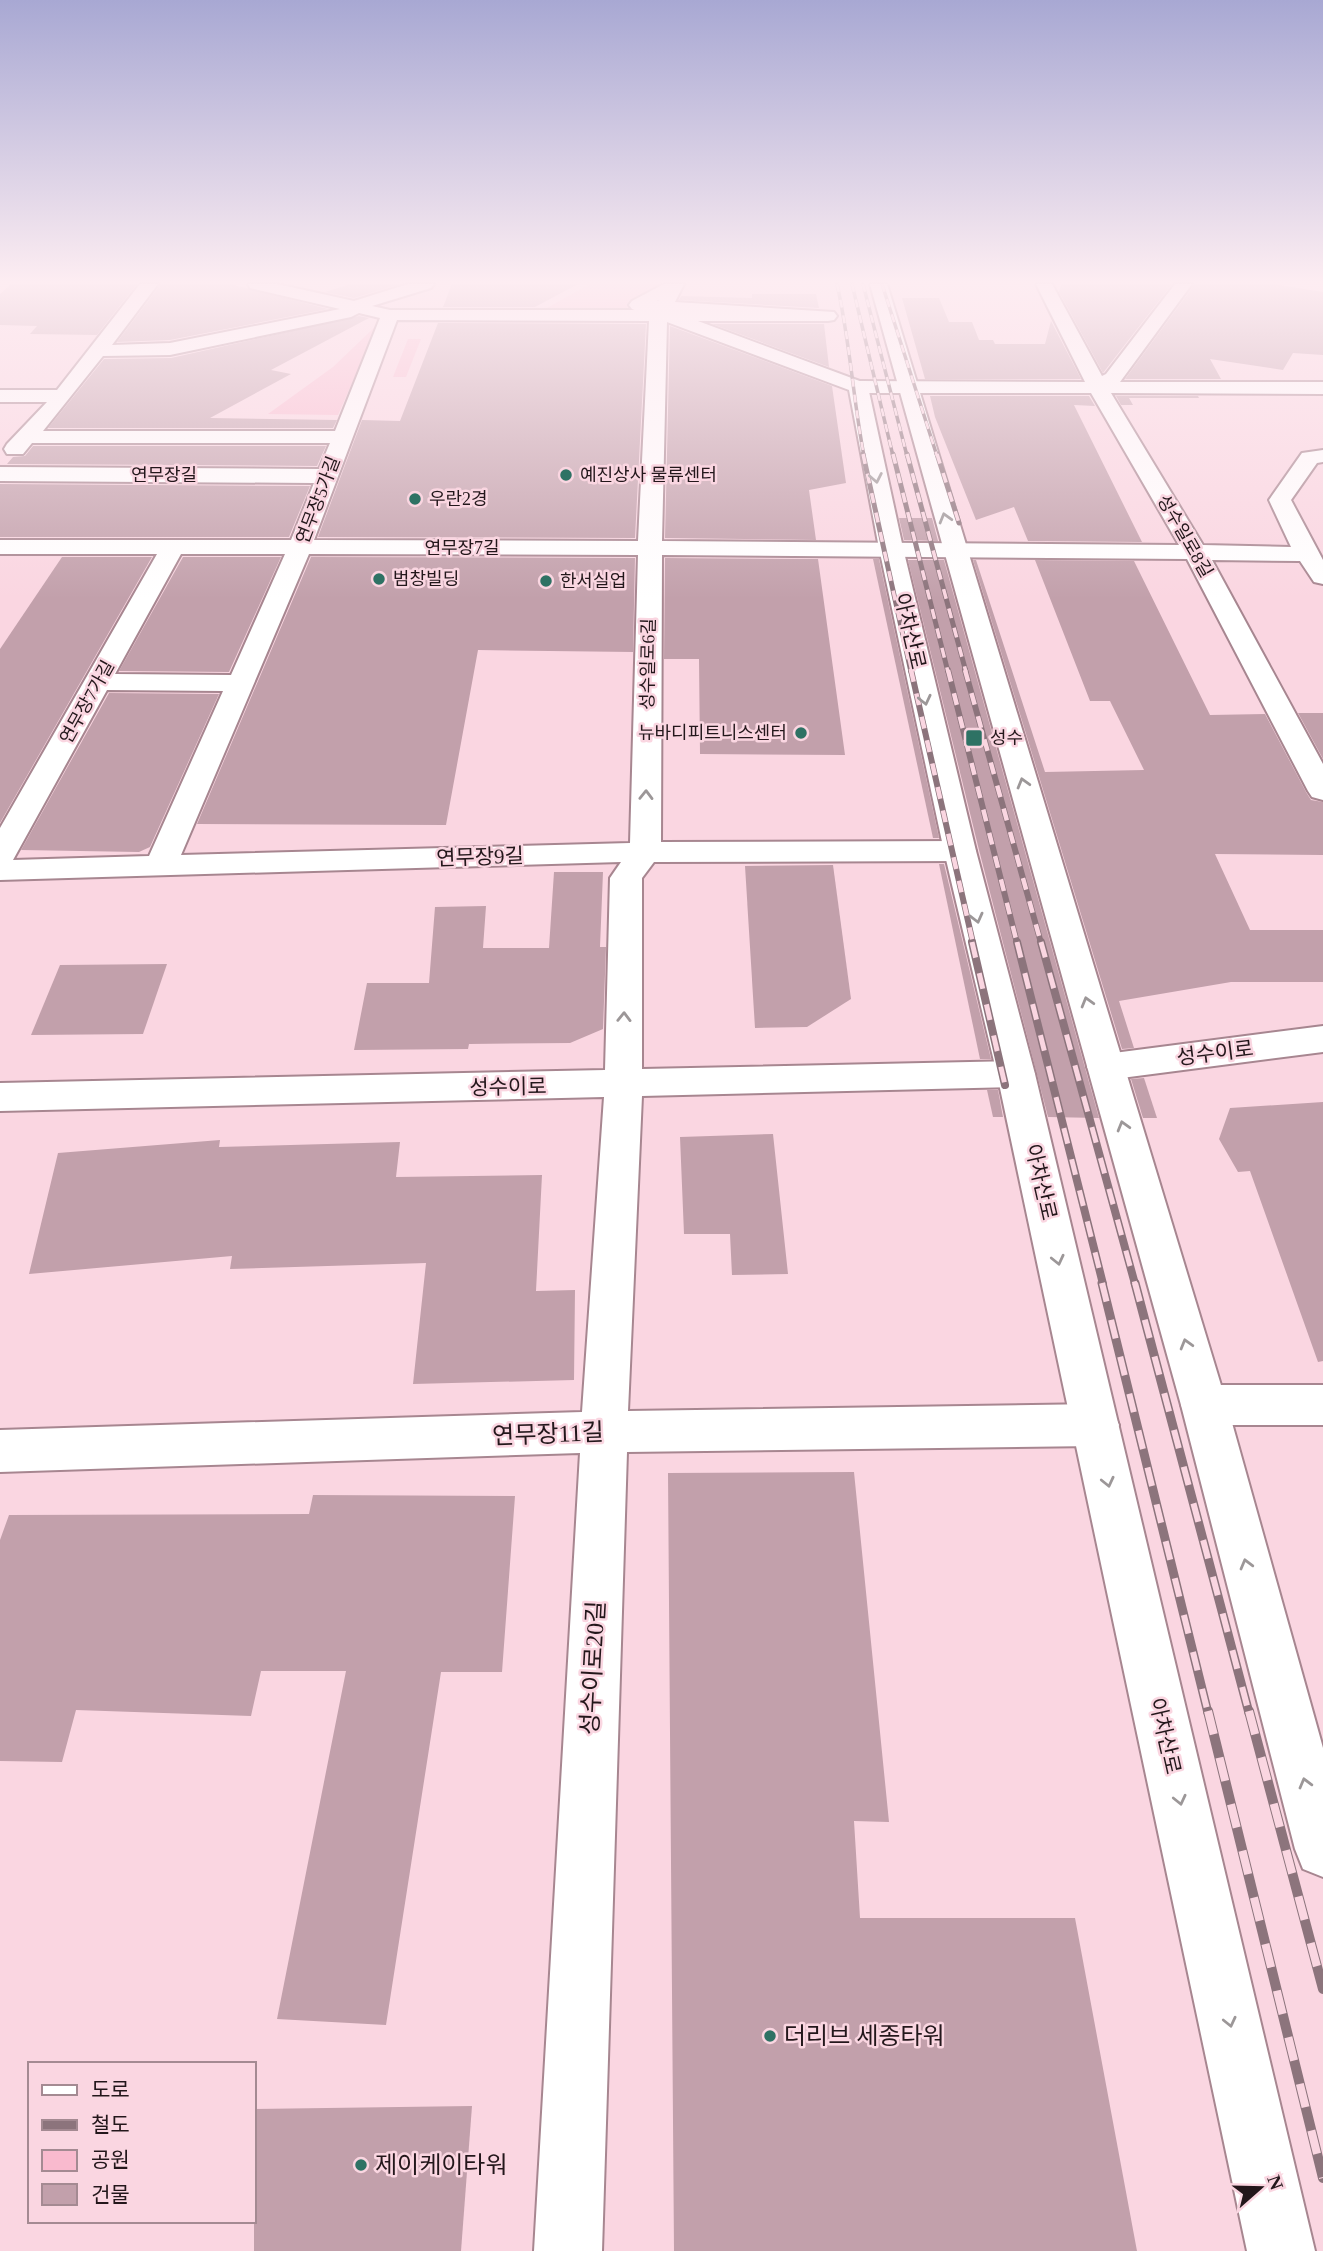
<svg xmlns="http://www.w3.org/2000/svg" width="1323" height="2251" font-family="'Times New Roman','Noto Sans KR',serif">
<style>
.green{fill:#f9bace}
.building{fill:#c2a0ab}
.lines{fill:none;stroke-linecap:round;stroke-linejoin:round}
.minor-casing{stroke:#a78690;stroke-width:4}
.major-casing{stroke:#a78690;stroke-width:4}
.minor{fill:#fff;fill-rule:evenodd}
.major{fill:#fff;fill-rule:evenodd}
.rail-far5-casing{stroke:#8c747c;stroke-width:3.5}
.rail-far4-casing{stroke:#8c747c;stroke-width:5}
.rail-far3-casing{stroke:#8c747c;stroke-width:6}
.rail-far2-casing{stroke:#8c747c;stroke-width:8}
.rail-far1-casing{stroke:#8c747c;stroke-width:9}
.rail-casing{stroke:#8c747c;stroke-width:10}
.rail-far5{stroke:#fad6e1;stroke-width:2.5;stroke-dasharray:8;stroke-linecap:butt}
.rail-far4{stroke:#fad6e1;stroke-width:3.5;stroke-dasharray:10;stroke-linecap:butt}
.rail-far3{stroke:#fad6e1;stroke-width:4.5;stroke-dasharray:12;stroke-linecap:butt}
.rail-far2{stroke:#fad6e1;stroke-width:5;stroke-dasharray:16;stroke-linecap:butt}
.rail-far1{stroke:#fad6e1;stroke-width:6;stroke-dasharray:19;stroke-linecap:butt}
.rail{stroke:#fad6e1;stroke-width:8;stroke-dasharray:24;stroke-linecap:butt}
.oneway{stroke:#9c9798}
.poi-dot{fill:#2e7264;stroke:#fad6e1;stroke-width:2.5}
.labels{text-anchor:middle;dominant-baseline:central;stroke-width:5;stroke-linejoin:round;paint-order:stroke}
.far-street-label{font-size:18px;fill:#23171b;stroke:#fad6e1}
.far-poi-label{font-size:18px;fill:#23171b;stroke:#fad6e1;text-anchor:start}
.street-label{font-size:21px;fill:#23171b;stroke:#fad6e1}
.near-street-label{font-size:24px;fill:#23171b;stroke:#fad6e1}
.near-poi-label{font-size:24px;fill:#23171b;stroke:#fad6e1;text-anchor:start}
</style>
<rect width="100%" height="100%" fill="#fad6e1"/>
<g class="green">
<polygon points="590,284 669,284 654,313 538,313"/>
<polygon points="378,324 338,415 268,414 333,367"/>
<polygon points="408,339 421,339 406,377 393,377"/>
</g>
<g class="building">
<polygon points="11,284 137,284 97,335 30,334 37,326 0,325 0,294"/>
<polygon points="161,284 230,284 328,309 170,340 117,342"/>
<polygon points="351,284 400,284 354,298 325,292"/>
<polygon points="452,284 578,284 535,307 443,307"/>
<polygon points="1061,284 1172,284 1103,373 1059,292"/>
<polygon points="1195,284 1273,284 1323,292 1323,355 1293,353 1283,370 1210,359 1221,379 1125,379"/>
<polygon points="752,294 816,294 819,308 679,300 681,296 752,298"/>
<polygon points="902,298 939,298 949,322 972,322 979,340 993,340 995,344 1045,344 1051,321 1081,379 925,379"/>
<polygon points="359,316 369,318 271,370 291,374 210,418 337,420 333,428 48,428 104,359 171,358"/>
<polygon points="438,323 646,324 635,538 318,537 362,420 400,421"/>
<polygon points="712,324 824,324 829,367"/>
<polygon points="670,326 832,386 846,483 809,490 816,540 665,538"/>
<polygon points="930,396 1089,396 1095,406 1074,405 1142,542 1028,541 1014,507 976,520 935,417"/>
<polygon points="1116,396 1198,396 1199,398 1129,398 1133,405 1121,405"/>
<polygon points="33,446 326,446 317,466 7,464 13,457 25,456"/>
<polygon points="0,484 310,486 289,537 0,537"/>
<polygon points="899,518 932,518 938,541 904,540"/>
<polygon points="62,557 152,557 0,823 0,649"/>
<polygon points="183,557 281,557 229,672 119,671"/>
<polygon points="311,557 635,558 633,652 478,650 446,825 197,824"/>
<polygon points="665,558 818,559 845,755 700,754 699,659 664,659"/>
<polygon points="873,559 879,559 939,838 933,838"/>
<polygon points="908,560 944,560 1099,1118 1048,1117 979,850"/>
<polygon points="973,560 976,560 1045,772 1144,770 1110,701 1090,701 1035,560 1134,561 1210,715 1265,714 1306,792 1311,800 1323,802 1323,855 1215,854 1250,930 1323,930 1323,982 1231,982 1119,1001 1134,1048 1122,1049"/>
<polygon points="109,693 219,694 150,847 139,852 21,850"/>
<polygon points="1298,713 1323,713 1323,759"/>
<polygon points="939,864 944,864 991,1059 980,1059"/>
<polygon points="833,865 851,999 807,1027 755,1028 745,866"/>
<polygon points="554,872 603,872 600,947 606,947 603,1029 570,1043 469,1044 468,1049 354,1050 367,983 429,983 435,907 486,906 483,948 549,948"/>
<polygon points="167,964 143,1034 31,1035 60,965"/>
<polygon points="1144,1078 1157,1118 1143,1118 1131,1079"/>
<polygon points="987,1090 998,1090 1003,1117 993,1117"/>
<polygon points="1323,1102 1323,1361 1318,1362 1250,1171 1238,1172 1219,1139 1230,1108"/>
<polygon points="773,1134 788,1274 732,1275 730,1234 684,1234 680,1137"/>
<polygon points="220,1140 219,1147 400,1142 396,1177 542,1175 536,1291 575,1290 574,1380 413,1384 426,1263 230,1269 232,1256 29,1274 58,1153"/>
<polygon points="854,1472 889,1822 854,1821 860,1918 1075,1918 1137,2251 674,2251 668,1473"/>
<polygon points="313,1495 515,1496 502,1672 441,1672 386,2025 277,2019 346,1671 261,1671 251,1716 76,1710 62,1762 0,1761 0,1540 9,1515 309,1514"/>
<polygon points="472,2106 461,2251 254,2251 254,2109"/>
</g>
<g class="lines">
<defs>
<g id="minor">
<path d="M140 284H158L112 345 170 343 340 309 250 288 248 284H277L354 301 408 284H434L431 288 372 306 390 310H642L633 305 636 301H658L668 284H684L675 302 834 312 837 316 834 320 828 321H667L662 541 1179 545 1091 393H858L848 387 858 381 1085 382 1036 284H1052L1102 376 1106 374 1175 284H1192L1120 382H1323V394L1111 393 1203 545 1291 547 1269 500 1302 453 1323 450V462L1317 463 1291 500 1323 560V584L1314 582 1300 561 1212 560 1323 764V800L1312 797 1308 791 1187 559 662 555 661 842 960 841 971 844 976 851 971 858 960 861 654 862 642 878V1069L1016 1061 1029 1065 1035 1074 1029 1083 1016 1087 642 1096 628 1411 1096 1404 1112 1410 1119 1425 1112 1440 1096 1446 627 1452 602 2251H534L580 1453 0 1472V1430L582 1412 604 1097 0 1111V1083L605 1070 610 878 621 862 0 880V828L157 554H0V540H291L314 483 0 481V467L319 469 330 443H32L23 454H7L4 449 7 444 47 402H0V390H57ZM359 313 380 318 335 431H43L103 356 170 355 351 317ZM397 320 649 321 638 541 314 540ZM181 554H285L231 675 115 674ZM309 554 638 555 630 843 181 855ZM107 690 223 691 149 856 13 860Z"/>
<polygon points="1323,1026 1323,1052 1106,1080 1093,1076 1087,1067 1093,1058 1106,1054"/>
<polygon points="1204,1385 1323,1385 1323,1425 1204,1425 1188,1419 1181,1405 1188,1391"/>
</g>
<g id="major">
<polygon points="664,284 685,284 652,304 865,383 868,387 903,548 976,851 1035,1074 1315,2251 1247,2251 997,1074 944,851 879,548 849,390 632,309 629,305 632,301"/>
<polygon points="870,284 887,284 1227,1405 1323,1748 1323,1877 1303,1869 1295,1849 1181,1405"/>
</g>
</defs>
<use href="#minor" class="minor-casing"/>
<use href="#major" class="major-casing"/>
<use href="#minor" class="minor"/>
<use href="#major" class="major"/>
<defs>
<g id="rail-far5">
<path d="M837 284C850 341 853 399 864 456"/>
<polyline points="852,284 893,456"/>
<polyline points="863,284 907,456"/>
<polyline points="882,284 937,456"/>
</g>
<g id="rail-far4">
<polyline points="863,454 911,672"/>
<polyline points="893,454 948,672"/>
<polyline points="907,454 966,672"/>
<polyline points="937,454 959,523"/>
</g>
<g id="rail-far3">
<polyline points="911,670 973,943"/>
<polyline points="948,670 1017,943"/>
<polyline points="965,670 1041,943"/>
</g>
<g id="rail-far2">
<polyline points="972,942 1005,1085"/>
<polyline points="1017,942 1103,1284"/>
<polyline points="1041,942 1135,1284"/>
</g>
<g id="rail-far1">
<polyline points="1102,1283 1208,1713"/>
<polyline points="1135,1283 1249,1713"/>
</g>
<g id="rail">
<polyline points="1208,1711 1323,2178"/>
<polyline points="1249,1711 1323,1989"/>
</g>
</defs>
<use href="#rail-far5" class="rail-far5-casing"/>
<use href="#rail-far4" class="rail-far4-casing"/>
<use href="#rail-far3" class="rail-far3-casing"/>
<use href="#rail-far2" class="rail-far2-casing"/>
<use href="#rail-far1" class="rail-far1-casing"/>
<use href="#rail" class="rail-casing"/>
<use href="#rail-far5" class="rail-far5"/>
<use href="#rail-far4" class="rail-far4"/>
<use href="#rail-far3" class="rail-far3"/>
<use href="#rail-far2" class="rail-far2"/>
<use href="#rail-far1" class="rail-far1"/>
<use href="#rail" class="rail"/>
</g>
<defs><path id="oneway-chevron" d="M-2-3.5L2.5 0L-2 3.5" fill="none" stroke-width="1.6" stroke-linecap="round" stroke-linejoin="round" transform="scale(1.75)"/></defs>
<g class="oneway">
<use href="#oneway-chevron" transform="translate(876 478) rotate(79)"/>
<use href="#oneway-chevron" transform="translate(945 518) rotate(-106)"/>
<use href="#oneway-chevron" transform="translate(925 700) rotate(77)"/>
<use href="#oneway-chevron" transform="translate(1023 783) rotate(-106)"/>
<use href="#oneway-chevron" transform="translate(646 795) rotate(-89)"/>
<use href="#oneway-chevron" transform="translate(977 918) rotate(76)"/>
<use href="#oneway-chevron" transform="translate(1087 1002) rotate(-106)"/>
<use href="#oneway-chevron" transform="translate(624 1017) rotate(-89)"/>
<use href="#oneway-chevron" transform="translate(1123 1126) rotate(-106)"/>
<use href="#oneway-chevron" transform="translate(1058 1260) rotate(77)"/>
<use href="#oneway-chevron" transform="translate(1186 1344) rotate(-106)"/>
<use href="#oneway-chevron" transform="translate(1108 1482) rotate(77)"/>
<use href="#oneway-chevron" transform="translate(1246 1564) rotate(-105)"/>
<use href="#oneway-chevron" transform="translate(1305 1783) rotate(-105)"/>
<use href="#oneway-chevron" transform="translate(1180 1800) rotate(77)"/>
<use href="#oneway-chevron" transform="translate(1230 2022) rotate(77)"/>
</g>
<linearGradient id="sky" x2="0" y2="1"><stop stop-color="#a8a8d3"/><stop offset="0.47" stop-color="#fdedf2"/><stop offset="1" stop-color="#fdedf2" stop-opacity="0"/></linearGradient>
<rect width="1323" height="599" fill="url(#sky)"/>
<g class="poi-dot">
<circle cx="566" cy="475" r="7"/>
<circle cx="415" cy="499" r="7"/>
<circle cx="379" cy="579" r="7"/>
<circle cx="546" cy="581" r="7"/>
<circle cx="801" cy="733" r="7"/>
<rect x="965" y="729" width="18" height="18" rx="3.5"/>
<circle cx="770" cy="2036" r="7"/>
<circle cx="361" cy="2165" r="7"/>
</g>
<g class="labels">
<g class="far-street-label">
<text x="164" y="475">연무장길</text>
<text transform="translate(318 500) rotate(-69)">연무장5가길</text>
<text transform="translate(1185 536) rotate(60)">성수일로8길</text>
<text x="462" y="548">연무장7길</text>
<text transform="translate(648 664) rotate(-89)">성수일로6길</text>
<text transform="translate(87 702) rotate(-61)">연무장7가길</text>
</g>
<g class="far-poi-label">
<text x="580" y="475">예진상사 물류센터</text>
<text x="429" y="499">우란2경</text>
<text x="393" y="579">범창빌딩</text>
<text x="560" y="581">한서실업</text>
<text x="787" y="733" text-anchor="end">뉴바디피트니스센터</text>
<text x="990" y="738">성수</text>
</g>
<g class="street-label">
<text transform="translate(910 631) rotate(77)">아차산로</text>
<text transform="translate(480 857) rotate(-2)">연무장9길</text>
<text transform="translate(1215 1053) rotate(-7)">성수이로</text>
<text transform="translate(508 1087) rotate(-1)">성수이로</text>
<text transform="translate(1041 1182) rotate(77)">아차산로</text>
<text transform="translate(1165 1736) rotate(77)">아차산로</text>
</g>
<g class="near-street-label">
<text transform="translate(548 1434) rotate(-2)">연무장11길</text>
<text transform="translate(593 1668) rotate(-87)">성수이로20길</text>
</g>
<g class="near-poi-label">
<text x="784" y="2036">더리브 세종타워</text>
<text x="375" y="2165">제이케이타워</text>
</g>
</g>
<rect x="28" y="2062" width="228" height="161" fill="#fad6e1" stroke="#a48a92" stroke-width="2"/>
<rect x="42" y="2085" width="35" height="10" fill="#ffffff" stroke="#a48a92" stroke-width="2"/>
<text x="91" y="2097" font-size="21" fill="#23171b">도로</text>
<rect x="42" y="2120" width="35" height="10" fill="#8c747c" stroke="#a48a92" stroke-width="2"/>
<text x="91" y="2132" font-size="21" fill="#23171b">철도</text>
<rect x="42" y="2150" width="35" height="21" fill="#f9bace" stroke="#a48a92" stroke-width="2"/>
<text x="91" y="2167" font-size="21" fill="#23171b">공원</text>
<rect x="42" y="2184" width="35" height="21" fill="#c2a0ab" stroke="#a48a92" stroke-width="2"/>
<text x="91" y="2202" font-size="21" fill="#23171b">건물</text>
<g transform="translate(1260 2188) rotate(70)" stroke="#fad6e1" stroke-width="5" paint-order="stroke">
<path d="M0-5L12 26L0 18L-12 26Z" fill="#23171b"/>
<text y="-10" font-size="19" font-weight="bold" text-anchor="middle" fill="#23171b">N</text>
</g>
</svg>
